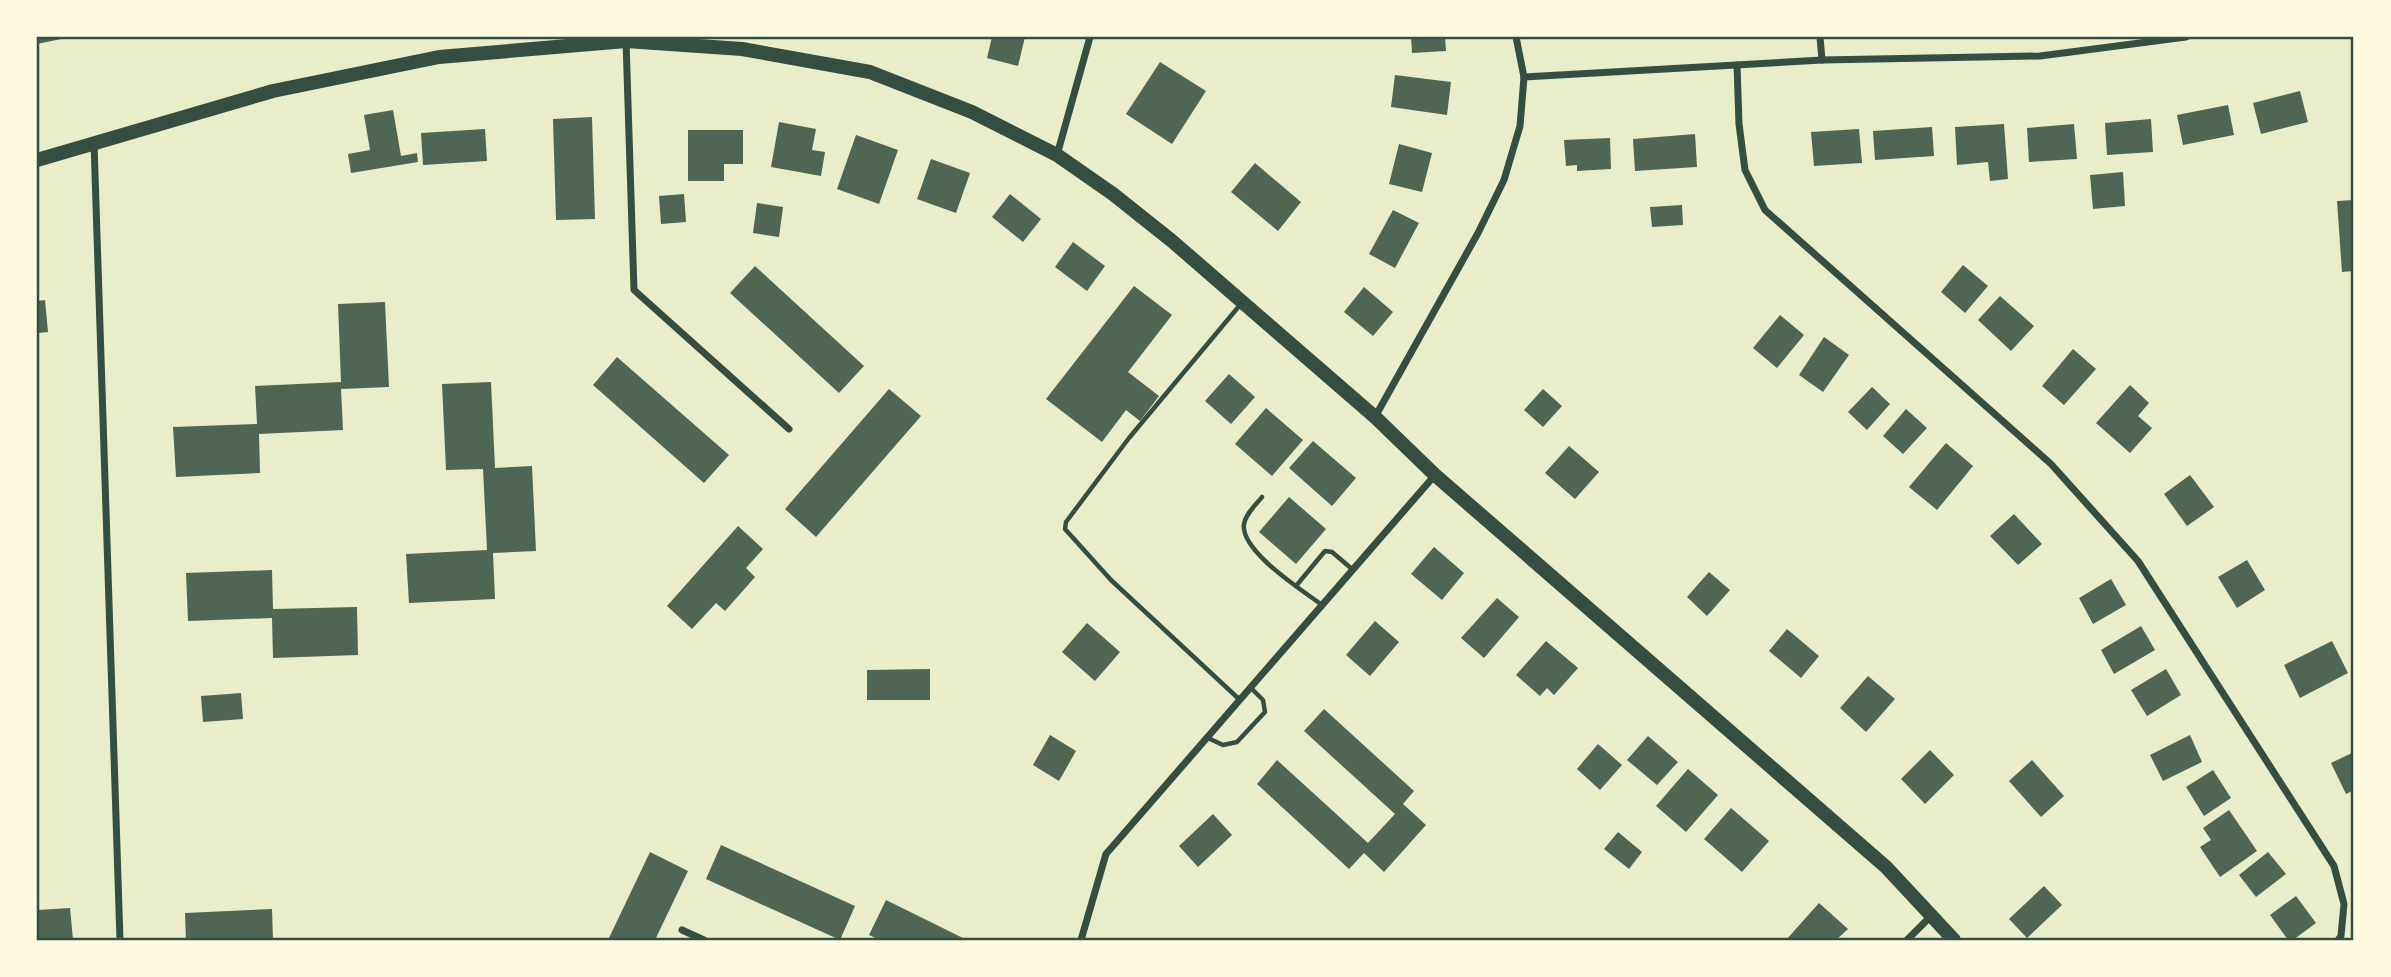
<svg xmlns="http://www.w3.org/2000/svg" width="2391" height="977" font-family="'IBM Plex Sans',sans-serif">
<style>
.building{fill:#4f6655}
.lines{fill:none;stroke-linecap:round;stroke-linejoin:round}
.service{stroke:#344e41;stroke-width:4.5}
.minor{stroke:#344e41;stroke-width:7}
.secondary{stroke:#344e41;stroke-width:14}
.neatline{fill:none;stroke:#344e41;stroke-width:2.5}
</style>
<rect width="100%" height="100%" fill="#e9edc9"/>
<g class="building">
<polygon points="37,37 66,37 66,38 37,44"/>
<polygon points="992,37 1025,37 1018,66 987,58"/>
<polygon points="1411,37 1445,37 1446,51 1412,53"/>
<polygon points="1160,62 1206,91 1172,144 1126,114"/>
<polygon points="1395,75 1451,82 1447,115 1391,107"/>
<polygon points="2300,91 2308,122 2261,134 2253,103"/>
<polygon points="2228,105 2234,135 2183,145 2177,115"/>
<polygon points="393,110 401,156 417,153 418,162 351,173 348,154 370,150 364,115"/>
<polygon points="592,117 595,219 556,220 553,119"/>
<polygon points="2151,119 2153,152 2107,155 2105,123"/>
<polygon points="779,122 816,129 812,150 825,152 821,176 771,167"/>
<polygon points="2004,124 2008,179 1990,181 1988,162 1957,165 1955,127"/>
<polygon points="2074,124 2077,159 2029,162 2027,128"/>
<polygon points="1932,127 1934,156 1875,160 1873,131"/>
<polygon points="485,129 487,161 423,165 421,133"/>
<polygon points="1859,129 1862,163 1814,166 1811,132"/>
<polygon points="688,130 743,130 743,164 724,164 724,181 688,181"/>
<polygon points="1695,134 1697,167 1635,171 1633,139"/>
<polygon points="856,135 898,150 879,204 837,189"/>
<polygon points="1610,138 1611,169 1577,171 1577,165 1566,166 1564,140"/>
<polygon points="1399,144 1432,153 1422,192 1389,184"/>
<polygon points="931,159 970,173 956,213 917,199"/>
<polygon points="1255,163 1301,202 1278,231 1231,192"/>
<polygon points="2123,172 2125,206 2093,209 2090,175"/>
<polygon points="684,194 686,222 661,224 659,196"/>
<polygon points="1010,194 1041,219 1023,242 992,217"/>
<polygon points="2354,200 2354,271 2342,272 2337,201"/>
<polygon points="757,203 783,207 779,237 753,233"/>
<polygon points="1682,205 1683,225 1652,227 1650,207"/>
<polygon points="1393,210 1419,223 1395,268 1369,254"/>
<polygon points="1073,242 1105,266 1087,291 1055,267"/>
<polygon points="1963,265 1988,286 1965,313 1941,292"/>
<polygon points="755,266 864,366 839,393 730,293"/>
<polygon points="1134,286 1172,315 1128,372 1159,396 1140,421 1126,410 1102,442 1046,399"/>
<polygon points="1364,287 1393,312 1373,336 1344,312"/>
<polygon points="2000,296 2034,326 2011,351 1978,320"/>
<polygon points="45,300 48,332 37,333 37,301"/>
<polygon points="385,302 389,387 341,389 343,430 259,434 260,473 176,477 173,427 257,424 255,386 341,382 338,304"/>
<polygon points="1780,315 1804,335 1777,368 1753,348"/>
<polygon points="1824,337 1849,355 1823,392 1799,375"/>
<polygon points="2073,349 2096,369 2064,405 2042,386"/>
<polygon points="617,357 729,455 704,483 593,385"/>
<polygon points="1229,374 1255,397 1231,424 1205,401"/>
<polygon points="491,382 495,468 532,466 536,551 493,553 495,599 409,603 406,554 487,550 483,469 446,470 442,384"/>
<polygon points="2130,385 2149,403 2138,416 2152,428 2130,453 2096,423"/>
<polygon points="1872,387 1890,404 1867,430 1848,412"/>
<polygon points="889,389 921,416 816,537 785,509"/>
<polygon points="1543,389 1562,406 1543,427 1524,410"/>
<polygon points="1266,408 1303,440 1272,476 1235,444"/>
<polygon points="1906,409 1927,428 1903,454 1883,436"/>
<polygon points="1313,441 1356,478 1332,506 1289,468"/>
<polygon points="1946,443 1973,466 1937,510 1909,487"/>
<polygon points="1569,446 1599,472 1575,499 1545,473"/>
<polygon points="2190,475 2214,507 2187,526 2164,494"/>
<polygon points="1289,497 1326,529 1296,564 1259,532"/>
<polygon points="2014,514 2042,544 2018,565 1990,536"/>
<polygon points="738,526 763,549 746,568 755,577 725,611 716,603 692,629 667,606"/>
<polygon points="1434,547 1464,573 1442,600 1411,574"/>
<polygon points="2247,560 2265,590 2237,608 2218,577"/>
<polygon points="272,570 273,609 357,607 358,655 273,658 272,618 188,621 186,573"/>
<polygon points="1709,572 1730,590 1707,616 1687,597"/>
<polygon points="2111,579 2126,605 2093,624 2079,598"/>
<polygon points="1497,598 1519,617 1484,658 1461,638"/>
<polygon points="1375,621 1399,642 1370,676 1346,655"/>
<polygon points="1087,623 1120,652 1095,681 1062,652"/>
<polygon points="2141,626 2155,650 2114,674 2101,650"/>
<polygon points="1787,629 1819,656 1801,678 1769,651"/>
<polygon points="1546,641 1578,668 1554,695 1547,688 1540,696 1516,675"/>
<polygon points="2332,641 2348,673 2300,698 2284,665"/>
<polygon points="930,669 930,700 867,700 867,670"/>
<polygon points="2166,669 2181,695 2147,716 2131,690"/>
<polygon points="1868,676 1895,699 1866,732 1840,708"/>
<polygon points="241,693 243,719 203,722 201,696"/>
<polygon points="1324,709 1414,791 1403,804 1426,825 1384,872 1364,853 1349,869 1257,784 1277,760 1368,843 1395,814 1304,731"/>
<polygon points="1050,735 1076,751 1059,781 1033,765"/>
<polygon points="2190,735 2202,762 2163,781 2150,755"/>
<polygon points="1648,736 1678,762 1657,785 1627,760"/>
<polygon points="1598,744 1622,765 1600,790 1577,769"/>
<polygon points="1930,750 1954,775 1925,804 1901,779"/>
<polygon points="2354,752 2354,790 2346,794 2331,763"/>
<polygon points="2032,760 2064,796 2041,817 2009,781"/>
<polygon points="1688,769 1718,795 1686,832 1656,806"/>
<polygon points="2213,770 2231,798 2204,816 2186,787"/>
<polygon points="1731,808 1769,841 1742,872 1704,839"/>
<polygon points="2229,810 2257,851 2220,877 2200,847 2211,840 2203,828"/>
<polygon points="1213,814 1232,835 1198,867 1179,846"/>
<polygon points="1618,832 1642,852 1629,869 1604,849"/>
<polygon points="721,845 855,906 840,940 706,879"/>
<polygon points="650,852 688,871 655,940 608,940"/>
<polygon points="2268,852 2286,874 2256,897 2239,875"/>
<polygon points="2044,886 2062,905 2027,938 2009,919"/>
<polygon points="2296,896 2316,923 2293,940 2288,940 2270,915"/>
<polygon points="886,900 967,940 880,940 869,935"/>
<polygon points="1819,903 1848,929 1836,940 1786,940"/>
<polygon points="70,908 73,940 37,940 37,910"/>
<polygon points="272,909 273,940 186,940 185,913"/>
</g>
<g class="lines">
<g class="service">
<polyline points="1240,305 1129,438 1066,522 1065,529 1111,580 1240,700"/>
<path d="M1262 497C1256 505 1246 513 1244 524 1240 551 1302 590 1322 605"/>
<polyline points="1296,586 1325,551 1332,552 1352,569"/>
<polyline points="1208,738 1223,745 1237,742 1265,712 1263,700 1251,688"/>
</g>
<g class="minor">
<polyline points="1820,37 1822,60"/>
<polyline points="626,41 634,290 789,429"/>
<polyline points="1737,65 1739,124 1745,170 1765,210 2051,464 2138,561 2334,866 2344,904 2341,936 2338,940"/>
<polyline points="1524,77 1822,60 2040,56 2186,37"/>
<polyline points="94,143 120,940"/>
<polyline points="1057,155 1090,37"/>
<polyline points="1375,417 1478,233 1504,180 1520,126 1524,77 1516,37"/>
<polyline points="682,930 704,940"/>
<polyline points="1081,940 1106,854 1435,475"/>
<polyline points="1907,940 1931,916"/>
</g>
<polyline class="secondary" points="37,160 273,91 439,57 626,41 742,49 870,72 972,112 1057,155 1113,194 1172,241 1375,417 1435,475 1886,867 1954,940"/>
</g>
<rect width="2391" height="977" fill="none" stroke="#fefae0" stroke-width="77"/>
<rect x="38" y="38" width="2314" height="901" class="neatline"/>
</svg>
